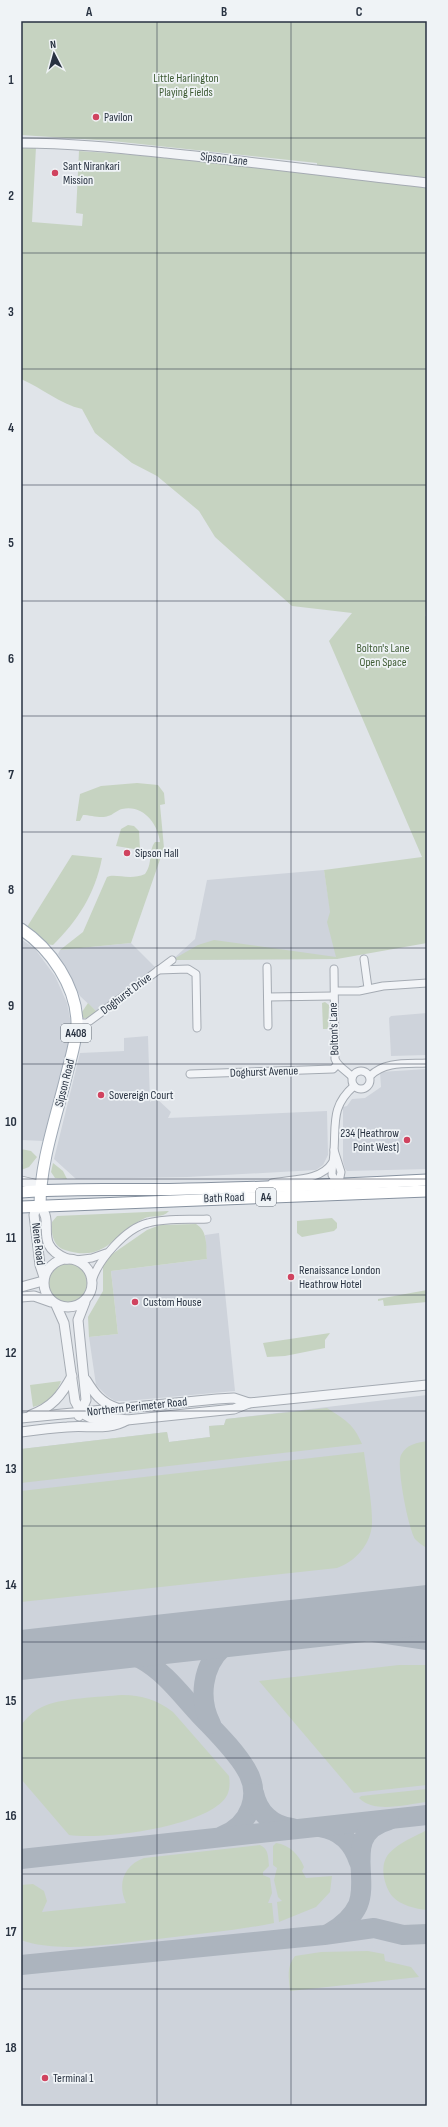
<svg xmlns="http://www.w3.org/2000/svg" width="448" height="2127" font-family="'Sofia Sans Condensed',sans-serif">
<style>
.built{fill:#ced3db}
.green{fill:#c6d3c1}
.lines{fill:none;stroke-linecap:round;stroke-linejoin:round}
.taxiway{stroke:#acb4be;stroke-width:20}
.runway{stroke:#acb4be;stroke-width:50}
.minor-casing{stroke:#a5abb3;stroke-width:9}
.tertiary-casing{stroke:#a5abb3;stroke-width:11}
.primary-casing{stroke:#9fa9b5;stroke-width:13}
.trunk-casing{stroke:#8792a0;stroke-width:13}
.minor{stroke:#f2f4f7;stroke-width:7}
.tertiary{stroke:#f2f4f7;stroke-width:9}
.primary{stroke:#fff;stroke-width:11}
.trunk{stroke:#fff;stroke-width:11}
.grid{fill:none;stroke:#283241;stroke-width:1;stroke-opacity:0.55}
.poi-dot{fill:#d0435f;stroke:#eff3f6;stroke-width:1.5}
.labels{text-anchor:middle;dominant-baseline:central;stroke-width:3.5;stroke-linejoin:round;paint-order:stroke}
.shield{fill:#eff3f6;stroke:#646c77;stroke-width:1}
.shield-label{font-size:11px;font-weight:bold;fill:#283241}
.park-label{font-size:12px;fill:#3f5c35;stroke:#eff3f6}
.poi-label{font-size:12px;fill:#283241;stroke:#eff3f6;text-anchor:start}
.street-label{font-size:12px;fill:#283241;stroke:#eff3f6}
.neatline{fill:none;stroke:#283241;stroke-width:1.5}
.grid-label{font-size:13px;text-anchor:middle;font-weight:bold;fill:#283241}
</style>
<rect width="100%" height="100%" fill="#e0e4e9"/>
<g class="built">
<polygon points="324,870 338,959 172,960 195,939 207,880"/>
<polygon points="21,939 35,949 55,976 67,1003 72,1029 44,1141 21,1140"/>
<polygon points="131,943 157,969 97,1012 80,996 58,954 60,950"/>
<polygon points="427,1013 427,1055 391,1056 389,1018 391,1016"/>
<polygon points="148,1036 150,1102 156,1098 171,1112 168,1118 327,1111 328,1155 323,1165 316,1170 188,1177 76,1179 54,1159 80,1053 124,1051 124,1038"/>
<polygon points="427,1069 427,1169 347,1171 345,1169 343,1161 343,1107 347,1106 352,1099 365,1098 381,1087 380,1072"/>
<polygon points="219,1233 235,1391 126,1401 115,1401 107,1396 96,1385 89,1337 118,1334 111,1271 207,1259 205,1235"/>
<polygon points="427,1395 427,2106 21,2106 21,1449 167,1432 169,1442 210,1437 209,1426 224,1425 226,1419"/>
</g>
<g class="green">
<path d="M21 21H427V600L425 616 427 617V943L337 959 172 960 198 945 214 940 336 957 327 922 330 912 324 870 422 857 329 641 352 613 292 606 215 537 199 511 157 476 132 463 95 433 82 409C60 404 42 388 21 379V147H36L32 222 82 226 83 214 76 213 79 151C158 156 237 164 317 174V163L112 141 21 135Z"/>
<path d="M137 783 158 785 164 793 165 804 160 805 164 848 131 943 60 950 83 932 107 877C115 873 130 881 145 874 153 864 148 851 155 842H160C158 824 143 804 122 809 117 810 113 815 108 816 102 819 90 815 83 815L80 821H76L80 794 101 786Z"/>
<polygon points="128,825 134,826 139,831 140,850 116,846 121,829"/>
<path d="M72 855 102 858C95 894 78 920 53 945L45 944 27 927Z"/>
<polygon points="325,1002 329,1005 328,1029 323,1029 322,1003"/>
<polygon points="88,1003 97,1012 89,1018 83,1018 82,1012"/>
<polygon points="21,1149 31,1151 37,1157 29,1167 21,1170 21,1165 23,1164"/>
<polygon points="53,1163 63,1171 67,1179 55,1178 51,1172"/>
<path d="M169 1211C162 1219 152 1214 143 1219 113 1235 105 1263 65 1250 53 1246 51 1234 52 1222L57 1216Z"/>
<polygon points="332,1218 337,1223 337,1228 334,1231 302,1237 297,1233 297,1221"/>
<path d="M196 1224C208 1231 206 1246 207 1259L111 1271 118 1334 89 1337 88 1317 103 1291V1265L105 1259 147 1230 160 1225Z"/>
<circle cx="67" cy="1283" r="20"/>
<polygon points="427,1290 427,1302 384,1306 383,1300 378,1301 378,1299"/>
<polygon points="330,1333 325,1340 325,1348 285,1356 267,1357 263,1343"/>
<path d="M61 1381C57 1394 46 1404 33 1407L30 1385Z"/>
<path d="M327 1408C344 1419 354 1424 362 1444L21 1483V1449L167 1432 169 1442 210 1437 209 1426 224 1425 226 1419Z"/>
<path d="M427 1441V1548C423 1546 418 1542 415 1539 408 1528 396 1465 401 1455 407 1444 416 1443 427 1441Z"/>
<path d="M364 1452C366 1469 375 1517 371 1531 367 1549 353 1562 337 1568L21 1602V1491Z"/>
<polygon points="399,1665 427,1665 427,1785 354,1793 259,1681"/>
<path d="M122 1695C142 1695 157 1700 173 1712L229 1776C230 1783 230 1791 226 1797 206 1827 102 1840 69 1835L21 1779V1725C27 1718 33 1711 42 1707 59 1698 101 1697 122 1695Z"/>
<path d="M427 1789V1802C407 1804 374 1814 359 1798L361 1796Z"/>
<path d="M427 1830V1910C416 1909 400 1905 393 1897 385 1888 380 1869 386 1858 393 1845 414 1837 427 1830Z"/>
<path d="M276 1843C290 1845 299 1855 304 1867L302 1871 306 1878 332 1876 330 1892 316 1907 279 1922 277 1902 282 1901 278 1897 274 1880 277 1868 273 1865V1846Z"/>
<path d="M260 1845C269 1849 268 1857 269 1866L263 1872V1875L270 1878 272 1893 268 1903H272L274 1923C235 1931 197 1934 158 1939 119 1943 58 1954 21 1940V1885L33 1884 44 1891 47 1901 42 1912 126 1903C117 1884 124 1865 144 1858Z"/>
<path d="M368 1951 384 1954 385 1961 411 1967 419 1977 290 1991C289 1978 286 1967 295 1956L321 1952Z"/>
</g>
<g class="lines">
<g class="taxiway">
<polyline points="294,1624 367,1631 427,1640"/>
<path d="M88 1647C106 1649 124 1651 141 1659 165 1672 182 1696 200 1715 216 1732 234 1749 246 1769 262 1795 250 1825 222 1836"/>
<path d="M211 1724C198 1699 202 1666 223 1647 233 1637 246 1633 258 1628"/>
<path d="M254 1793C258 1812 272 1826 292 1828"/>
<path d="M320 1827C341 1830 353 1843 359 1862"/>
<polyline points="21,1859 427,1815"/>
<path d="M330 1933C342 1926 352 1918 358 1905 370 1876 342 1833 389 1820"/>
<polyline points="21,1965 324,1935 374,1928 403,1935 427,1934"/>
</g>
<polyline class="runway" points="21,1655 427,1610"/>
<defs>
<g id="minor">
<polyline points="364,959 368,988"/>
<polyline points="267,967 268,1026"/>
<path d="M334 969 335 1059C338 1067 347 1071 352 1077"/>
<polyline points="158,970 188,969 196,974 197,1028"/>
<polyline points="335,991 359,991 383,986 427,983"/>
<polyline points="268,997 333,996"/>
<polyline points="77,1023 87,1023 172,960"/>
<circle cx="361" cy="1080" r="9"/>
<polyline points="190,1074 333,1069 337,1065"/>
<path d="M370 1076C385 1061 407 1064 427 1063"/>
<polyline points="334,1150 341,1172 338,1187"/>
<path d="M272 1183C291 1179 321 1181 332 1163"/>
<path d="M338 1184 332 1175C332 1166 334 1158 334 1150 336 1123 331 1106 354 1086"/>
<polyline points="76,1260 92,1258 106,1253"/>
<path d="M92 1281C98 1260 126 1228 148 1223 167 1218 188 1220 207 1219"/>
</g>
<g id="tertiary">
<path d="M21 143C69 143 117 148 166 153 253 162 340 173 427 183"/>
<polyline points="21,1181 34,1184 40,1190"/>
<circle cx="68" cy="1283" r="24"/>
<path d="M44 1277 40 1265 34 1215 35 1211 40 1206C56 1224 32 1244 67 1259"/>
<polyline points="21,1287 43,1281"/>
<polyline points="21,1297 34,1296 51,1302"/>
<path d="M56 1305 64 1323 75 1401C88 1429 104 1415 127 1420"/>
<path d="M86 1380C94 1393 101 1403 117 1408"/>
<path d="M31 1415C52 1407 61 1396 72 1376"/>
<polyline points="79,1416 86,1400 78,1320 85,1302"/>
<polyline points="21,1418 217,1399 234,1398 249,1403"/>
<path d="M21 1432C36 1430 52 1428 67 1427 88 1425 109 1431 127 1420L234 1409 249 1403 427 1385"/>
</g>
<path id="primary" d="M21 929C51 949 76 986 77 1022 77 1039 71 1057 67 1073 57 1115 40 1162 40 1206"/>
<g id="trunk">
<path d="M21 1192C76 1187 132 1191 188 1189 267 1188 347 1184 427 1180"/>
<polyline points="21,1207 427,1191"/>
</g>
</defs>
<use href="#minor" class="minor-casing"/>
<use href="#tertiary" class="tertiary-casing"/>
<use href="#primary" class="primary-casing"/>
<use href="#trunk" class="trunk-casing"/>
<use href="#minor" class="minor"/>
<use href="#tertiary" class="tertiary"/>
<use href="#primary" class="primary"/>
<use href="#trunk" class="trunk"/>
</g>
<path class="grid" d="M157 21V2106M291 21V2106M21 138H427M21 253H427M21 369H427M21 485H427M21 601H427M21 716H427M21 832H427M21 948H427M21 1064H427M21 1179H427M21 1295H427M21 1411H427M21 1526H427M21 1642H427M21 1758H427M21 1874H427M21 1989H427"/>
<g class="poi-dot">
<circle cx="96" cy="117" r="4"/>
<circle cx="55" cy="173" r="4"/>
<circle cx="127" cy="853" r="4"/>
<circle cx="101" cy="1095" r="4"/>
<circle cx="407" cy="1140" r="4"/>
<circle cx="291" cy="1277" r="4"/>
<circle cx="135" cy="1302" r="4"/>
<circle cx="45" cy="2078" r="4"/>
</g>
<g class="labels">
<g class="shield">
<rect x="61" y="1024" width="30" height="18" rx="3"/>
<rect x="256" y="1188" width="20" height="18" rx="3"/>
</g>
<g class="shield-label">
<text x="76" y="1033">A408</text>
<text x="266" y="1197">A4</text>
</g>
<g class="park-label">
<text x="186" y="78">Little Harlington<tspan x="186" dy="14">Playing Fields</tspan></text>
<text x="383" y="648">Bolton's Lane<tspan x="383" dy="14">Open Space</tspan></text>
</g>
<g class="poi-label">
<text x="104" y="117">Pavilon</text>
<text x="63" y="166">Sant Nirankari<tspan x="63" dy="14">Mission</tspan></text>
<text x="135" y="853">Sipson Hall</text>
<text x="109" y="1095">Sovereign Court</text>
<text x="399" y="1133" text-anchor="end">234 (Heathrow<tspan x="399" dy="14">Point West)</tspan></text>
<text x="299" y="1270">Renaissance London<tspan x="299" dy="14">Heathrow Hotel</tspan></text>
<text x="143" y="1302">Custom House</text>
<text x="53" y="2078">Terminal 1</text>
</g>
<g class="street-label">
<text transform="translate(224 159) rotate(6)">Sipson Lane</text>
<text transform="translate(126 994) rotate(-37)">Doghurst Drive</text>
<text transform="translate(334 1029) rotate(-92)">Bolton's Lane</text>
<text transform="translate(264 1072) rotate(-2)">Doghurst Avenue</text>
<text transform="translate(65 1083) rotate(-76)">Sipson Road</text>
<text transform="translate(224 1198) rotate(-2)">Bath Road</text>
<text transform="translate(38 1244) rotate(83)">Nene Road</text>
<text transform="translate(137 1407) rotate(-6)">Northern Perimeter Road</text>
</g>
</g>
<rect width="448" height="2127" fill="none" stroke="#eff3f6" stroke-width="44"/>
<g transform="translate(54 54) rotate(354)" stroke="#eff3f6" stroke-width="3" paint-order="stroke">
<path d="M0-3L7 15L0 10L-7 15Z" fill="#283241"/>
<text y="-6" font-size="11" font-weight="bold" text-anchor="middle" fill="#283241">N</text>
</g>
<rect x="22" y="22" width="404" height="2083" class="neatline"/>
<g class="grid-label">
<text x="89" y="16">A</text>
<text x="224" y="16">B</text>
<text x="359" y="16">C</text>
<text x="11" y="84">1</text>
<text x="11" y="200">2</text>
<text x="11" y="316">3</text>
<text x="11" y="432">4</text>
<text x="11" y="547">5</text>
<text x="11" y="663">6</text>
<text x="11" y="779">7</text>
<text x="11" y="894">8</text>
<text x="11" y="1010">9</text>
<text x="11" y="1126">10</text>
<text x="11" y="1242">11</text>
<text x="11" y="1357">12</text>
<text x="11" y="1473">13</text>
<text x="11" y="1589">14</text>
<text x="11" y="1705">15</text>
<text x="11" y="1820">16</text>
<text x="11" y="1936">17</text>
<text x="11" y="2052">18</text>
</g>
</svg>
